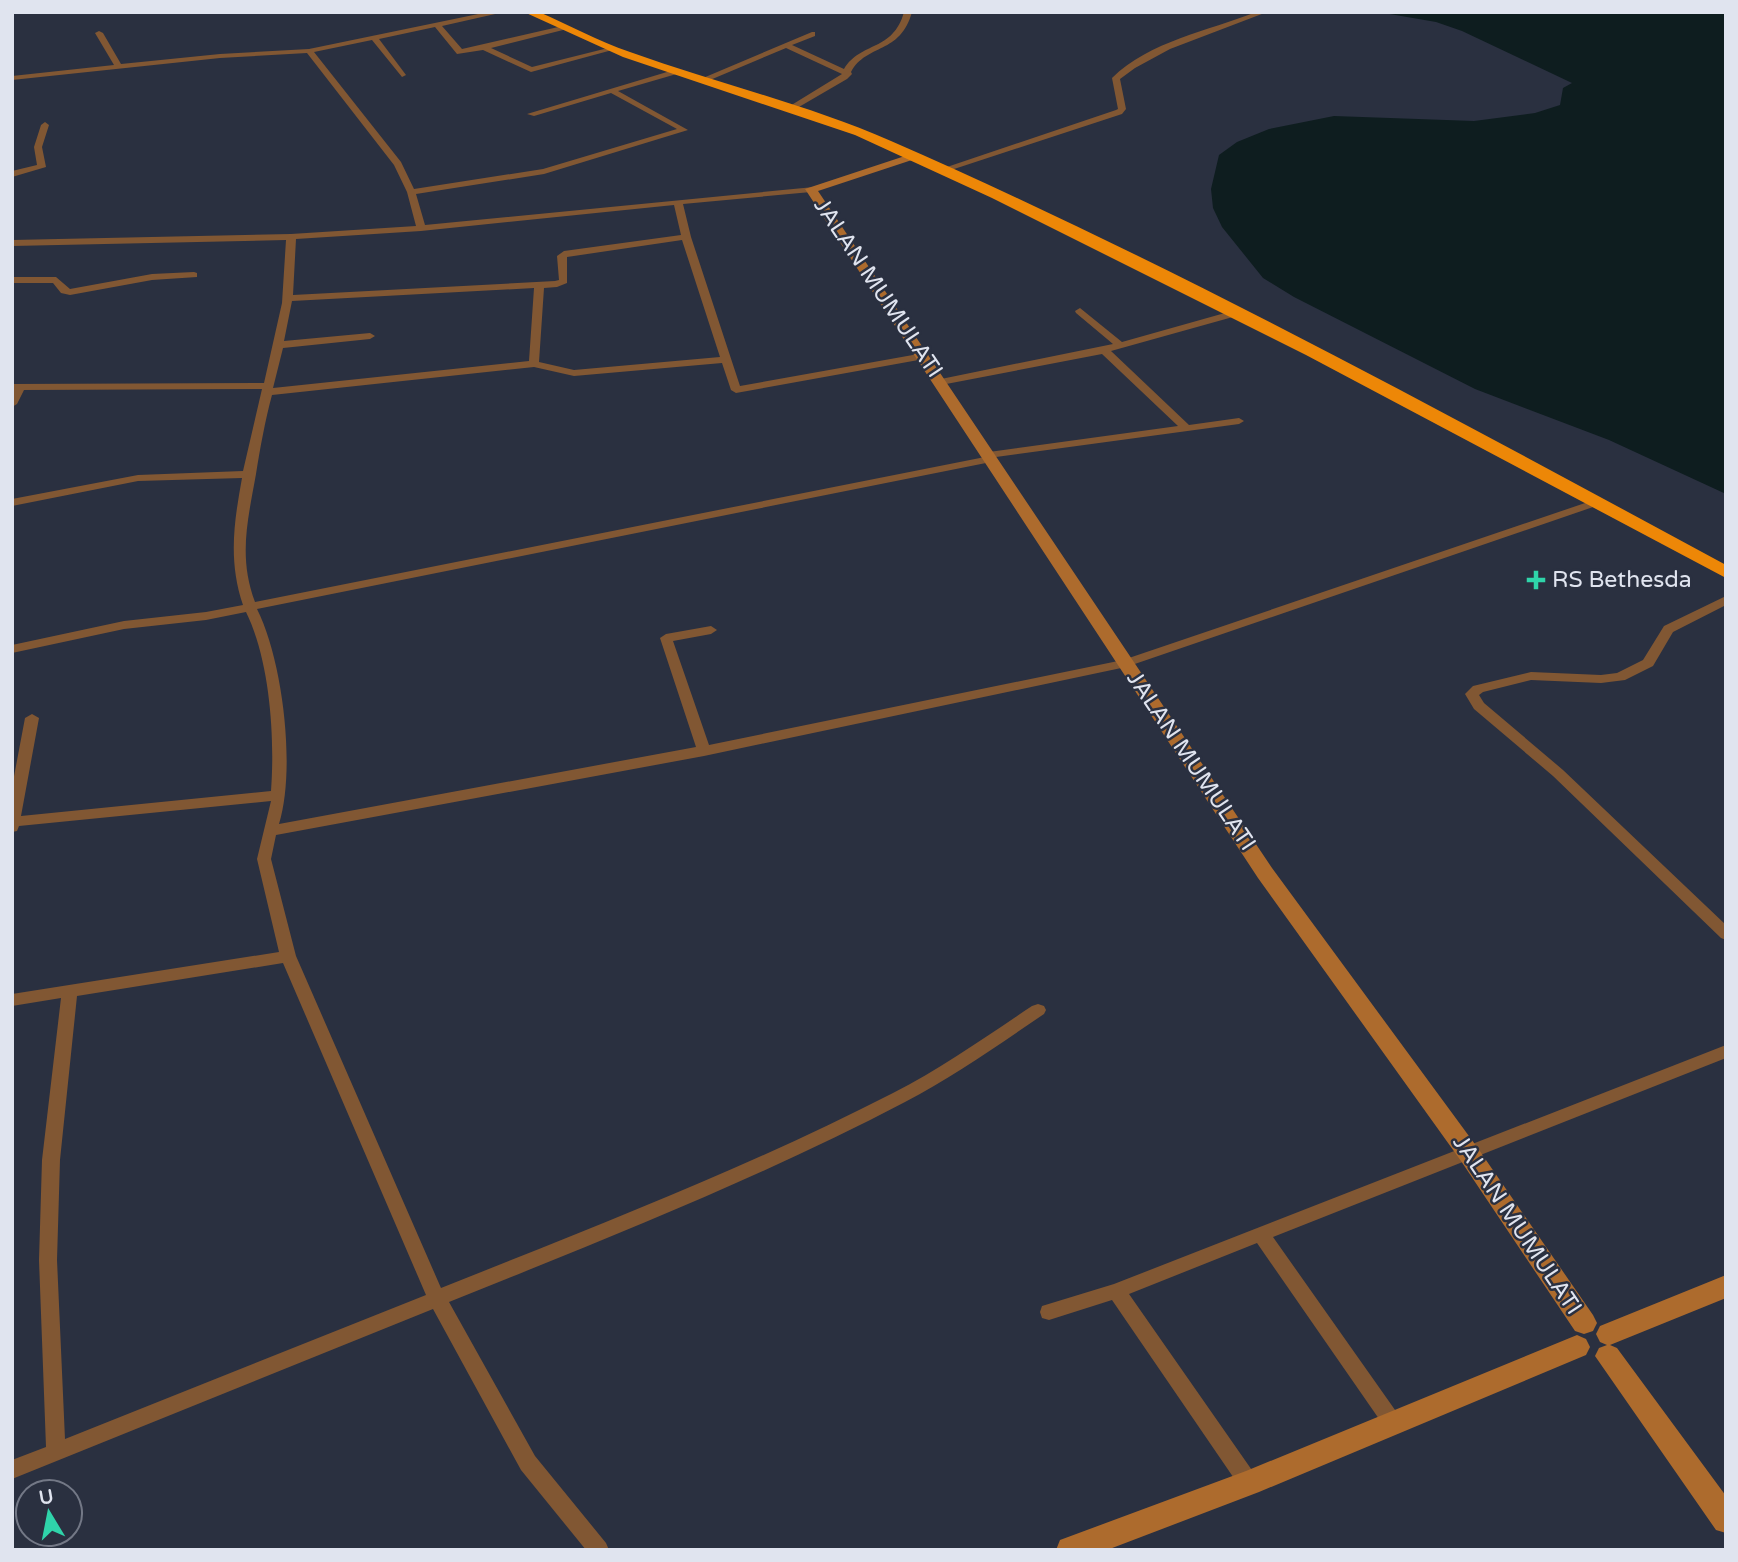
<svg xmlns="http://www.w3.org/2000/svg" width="1738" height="1562" font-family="'Varela Round',sans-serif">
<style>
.water{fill:#0e1d1f}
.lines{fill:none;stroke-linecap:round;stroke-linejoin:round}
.street{fill:#815733;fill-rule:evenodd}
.secondary{fill:#ad6b2d;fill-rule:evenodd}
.highway{fill:#ed8707;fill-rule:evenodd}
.poi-dot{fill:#2fd4aa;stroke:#2a3040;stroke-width:2.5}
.labels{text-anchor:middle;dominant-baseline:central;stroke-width:5;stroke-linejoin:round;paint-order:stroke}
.street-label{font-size:23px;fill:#e0e4ef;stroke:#2a3040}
.poi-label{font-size:23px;fill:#e0e4ef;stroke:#2a3040;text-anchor:start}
</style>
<rect width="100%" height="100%" fill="#2a3040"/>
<polygon class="water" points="1378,12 1726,12 1726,494 1609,440 1475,389 1294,297 1263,278 1222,227 1213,208 1211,189 1219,155 1237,142 1269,129 1334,116 1474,121 1535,113 1560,105 1563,88 1572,83 1462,31 1436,22"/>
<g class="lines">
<g class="street">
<path d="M488 12H504L442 26 462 49 567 25V29L491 48 532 67 612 47 616 49 531 72 483 50 457 54 435 27 379 39 406 75 402 77 372 40 314 52 401 162 414 189 543 169 677 129 611 93 534 116 527 114 677 69H680V73L618 91 688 130 544 174 416 194 425 225 814 187V191L811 192 683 204 691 237 740 386 924 353 929 356 924 359 736 393 731 390 722 363 574 376 534 367 272 395C265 421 260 449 256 474 248 519 238 557 255 602L985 457V453L989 452 1178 426 1102 354 941 385 936 382 941 379 1113 344 1076 313 1075 311 1080 308 1122 342 1232 311H1240V315L1111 351 1189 425 1239 418 1244 421 1239 424 996 457 995 461 991 462 257 609C283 661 296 769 279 824L696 747 660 638 666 634 711 626 717 630 711 634 673 641 709 745 1123 660 1591 501 1595 500 1601 503 1599 505 1126 667 704 756 276 835 271 859 296 956 441 1288C594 1227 747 1168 893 1093 942 1068 987 1036 1032 1006L1038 1004 1044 1006 1046 1010 1044 1014C998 1045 953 1077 905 1102 758 1179 603 1240 449 1302L535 1456 606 1543 609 1550H586L521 1470 433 1309 12 1479V1460L46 1447 39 1260 42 1160 61 998 12 1006V994L279 952 257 859 271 801 19 826 17 831 12 832V787L25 718 32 714 39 718 21 816 271 791C275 737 270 661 246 612L206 620 124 629 12 653V645L124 621 206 612 243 605C228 561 234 522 242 478L138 481 12 506V499L138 475 243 471 262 389 24 390 17 404 12 407V384L264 383 282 303 286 240 12 246V240L291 234 416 226 407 192 394 165 307 53 220 58 12 80V76L114 65 95 33 99 31 103 33 121 64 220 54 309 49ZM674 205 681 235 564 251 557 256 559 280 555 281 293 295 296 239 421 231ZM682 240 720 357 574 370 539 362 544 288 557 287 567 283V257ZM534 288 529 361 273 388 283 348 370 339 375 336 370 333 284 341 292 301ZM283 963 426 1295 65 1439 57 1260 60 1160 77 996Z"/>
<path d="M904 12H912C900 55 867 43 851 72L852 74 847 79 792 111 785 109 842 74 786 48 710 80 703 78 812 32H815V36L792 45 844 69C861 41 893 52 904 12Z"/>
<path d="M1256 12H1267L1170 49 1135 68 1120 79 1126 109 1122 114 948 171 941 169 1116 110 1118 109 1112 78C1150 41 1208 31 1256 12Z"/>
<polygon points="45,122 49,125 42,147 46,167 12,177 12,171 37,165 34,147 41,125"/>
<polygon points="194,272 197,273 197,277 152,280 70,295 61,293 53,283 12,283 12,277 56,277 70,289 152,274"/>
<polygon points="1726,596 1726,605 1673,632 1653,666 1625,680 1601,683 1531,680 1483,692 1479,695 1484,703 1563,770 1726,925 1726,940 1721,938 1553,776 1474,709 1465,694 1473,686 1531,672 1601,675 1617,673 1643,660 1664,626"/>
<polygon points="1726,1045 1726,1058 1273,1237 1400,1417 1403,1423 1400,1429 1393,1432 1386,1429 1257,1243 1129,1294 1256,1476 1259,1483 1256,1490 1249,1493 1242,1490 1112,1300 1049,1320 1042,1318 1040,1312 1042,1306 1114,1284"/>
</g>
<g class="secondary">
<polygon points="911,154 921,157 818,191 1272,868 1477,1147 1593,1315 1597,1323 1593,1331 1584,1334 1575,1331 1461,1161 1258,878 805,189"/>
<polygon points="1726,1275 1726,1298 1610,1345 1617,1348 1726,1496 1726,1533 1716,1530 1595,1356 1599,1348 1607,1345 1600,1342 1596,1334 1600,1326"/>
<polygon points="1577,1335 1586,1339 1590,1347 1586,1355 1259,1492 1107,1550 1056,1550 1060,1540 1246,1471"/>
</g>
<path class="highway" d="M524 12H539C569 25 598 41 630 52 716 83 806 104 891 141 1177 266 1452 417 1726 565V578L1306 355 992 198 855 135 623 57Z"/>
</g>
<path class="poi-dot" d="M1532.5 569.5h7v7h7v7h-7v7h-7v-7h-7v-7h7z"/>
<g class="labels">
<g class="street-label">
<text transform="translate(878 288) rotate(56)">JALAN MUMULATI</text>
<text transform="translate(1191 761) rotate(56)">JALAN MUMULATI</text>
<text transform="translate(1517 1225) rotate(56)">JALAN MUMULATI</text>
</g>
<g class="poi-label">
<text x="1552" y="580">RS Bethesda</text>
</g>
</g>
<rect width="1738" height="1562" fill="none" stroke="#e0e4ef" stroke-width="28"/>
<g transform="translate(49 1513) rotate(350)"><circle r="33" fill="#2a3040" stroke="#737886" stroke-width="2"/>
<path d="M0-5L12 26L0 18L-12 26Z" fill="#2fd4aa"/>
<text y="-10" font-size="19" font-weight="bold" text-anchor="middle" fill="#e0e4ef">U</text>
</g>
</svg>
